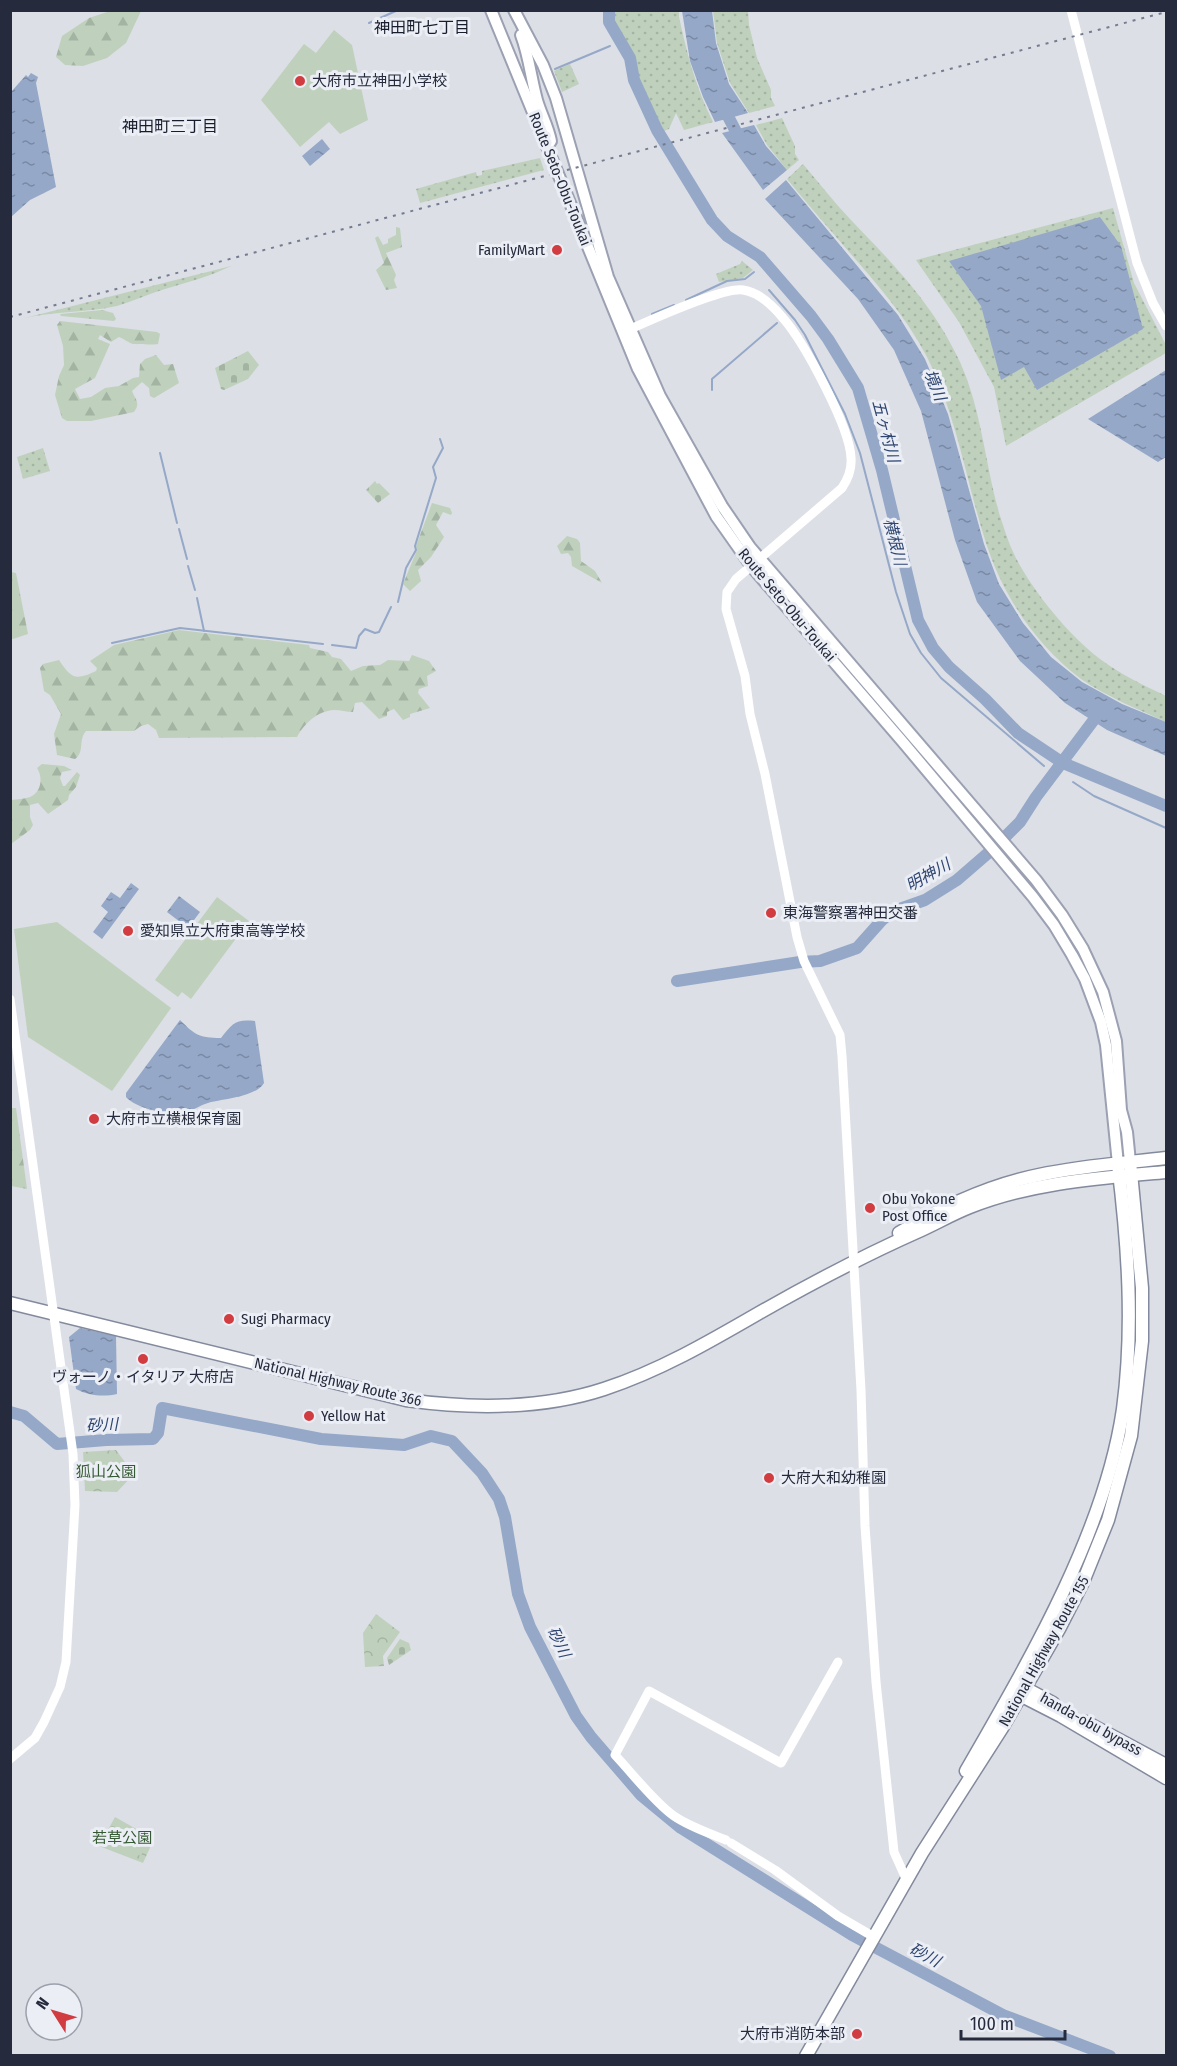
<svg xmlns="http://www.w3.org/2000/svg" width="1177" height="2066" font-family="'Fira Sans Condensed','Noto Sans JP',sans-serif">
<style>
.grass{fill:url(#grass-dots)}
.forest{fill:url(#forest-firs)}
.cemetery{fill:url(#cemetery-stones)}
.park{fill:url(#park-crowns)}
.pitch{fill:#bfd1bd}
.water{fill:url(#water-ripples)}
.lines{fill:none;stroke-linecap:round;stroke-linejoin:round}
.stream{stroke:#95a8c8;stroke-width:2}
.river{stroke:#95a8c8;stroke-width:12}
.primary-casing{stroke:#9ba1b2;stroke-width:14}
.highway-casing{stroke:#838a9d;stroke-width:15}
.secondary{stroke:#fff;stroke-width:9}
.primary{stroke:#fff;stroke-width:10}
.highway{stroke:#fff;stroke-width:12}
.rail{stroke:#757c90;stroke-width:2;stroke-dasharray:3 6;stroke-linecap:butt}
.poi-dot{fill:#d13c41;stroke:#ebeef4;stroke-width:2}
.labels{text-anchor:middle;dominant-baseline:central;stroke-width:6;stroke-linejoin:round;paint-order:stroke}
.poi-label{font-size:15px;fill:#252b3d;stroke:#ebeef4;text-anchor:start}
.street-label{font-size:15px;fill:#252b3d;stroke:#ebeef4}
.park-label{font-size:15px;fill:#355932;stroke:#ebeef4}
.neighbourhood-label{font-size:16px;fill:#181d2d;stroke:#ebeef4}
.water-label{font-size:16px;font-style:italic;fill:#2f4571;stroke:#ebeef4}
</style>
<defs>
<pattern id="grass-dots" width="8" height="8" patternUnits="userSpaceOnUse" patternTransform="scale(1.5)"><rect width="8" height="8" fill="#bfd1bd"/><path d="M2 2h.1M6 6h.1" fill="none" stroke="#a4b4a3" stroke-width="1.8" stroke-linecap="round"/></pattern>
<pattern id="forest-firs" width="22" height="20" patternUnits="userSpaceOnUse" patternTransform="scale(1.5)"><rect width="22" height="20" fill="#bfd1bd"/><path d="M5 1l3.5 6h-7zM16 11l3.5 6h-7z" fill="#a4b4a3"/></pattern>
<pattern id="cemetery-stones" width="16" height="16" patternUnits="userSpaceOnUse" patternTransform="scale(1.5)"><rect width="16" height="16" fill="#bfd1bd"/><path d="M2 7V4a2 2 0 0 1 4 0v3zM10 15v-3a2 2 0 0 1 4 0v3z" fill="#a4b4a3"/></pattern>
<pattern id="park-crowns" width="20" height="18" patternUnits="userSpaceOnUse" patternTransform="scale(1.5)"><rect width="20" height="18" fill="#bfd1bd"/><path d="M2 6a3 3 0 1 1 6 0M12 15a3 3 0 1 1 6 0" fill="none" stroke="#a4b4a3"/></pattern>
<pattern id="water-ripples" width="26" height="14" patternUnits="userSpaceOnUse" patternTransform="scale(1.5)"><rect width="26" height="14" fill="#95a8c8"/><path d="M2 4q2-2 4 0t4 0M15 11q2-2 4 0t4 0" fill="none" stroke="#7989a4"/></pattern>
</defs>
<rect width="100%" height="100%" fill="#dcdfe6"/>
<g class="grass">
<path d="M612 11H679V17C687 54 696 88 713 122L684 130 676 113 669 129 664 131 636 79 633 57 612 21Z"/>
<polygon points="713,11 748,11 749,25 757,58 771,90 771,98 775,106 749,113 730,83 717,43"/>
<polygon points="570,64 579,84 562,92 554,71"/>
<polygon points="782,118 795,146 795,154 799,160 787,170 767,145 756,125"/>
<polygon points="540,158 544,170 420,203 416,189 476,172 477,176 482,175 482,171"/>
<path d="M803 164C819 183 834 202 850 219 894 265 933 304 960 362 982 411 985 465 1000 516 1004 528 1008 542 1014 554 1030 588 1069 636 1100 659 1120 674 1143 685 1166 696V722C1138 709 1107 697 1081 679 1036 645 1003 596 986 543 966 481 957 416 927 357 902 309 865 271 831 231 816 214 801 196 787 179Z"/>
<polygon points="1113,208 1134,283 1166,345 1166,353 1006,446 994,387 959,322 916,260"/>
<polygon points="742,261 753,270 743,278 719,282 716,274 740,264"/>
<path d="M231 266C209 277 188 282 165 289 149 294 133 301 117 306 86 313 55 311 25 318Z"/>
<polygon points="43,448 50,471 23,479 17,457"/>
</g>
<g class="forest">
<polygon points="110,11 141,11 126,43 107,58 83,66 65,65 56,57 62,36 89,18"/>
<polygon points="396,227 400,228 402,247 386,253 396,275 394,280 397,288 386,290 376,270 384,263 375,238 378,236 383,245 388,243 388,239 396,235"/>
<polygon points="102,310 113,313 116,319 114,321 61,316 60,314"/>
<path d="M60 321 157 332 160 334 158 344C155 345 135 344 133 344 129 343 124 339 119 337L111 342 100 335 98 339 110 344 95 378 75 389 80 399 91 397 105 388 119 386 133 378 139 377 140 364 145 359 156 355 164 365 173 364 179 383 154 398 150 396 149 388 142 382 132 391C135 399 141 403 134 412L91 421H67L62 418 55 395 59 376 64 365 63 346 57 325Z"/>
<polygon points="432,503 450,508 452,513 451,515 443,512 436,525 444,537 431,557 418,570 421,581 410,591 403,584 417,550 416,546"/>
<polygon points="567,536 577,539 580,543 581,561 595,571 602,583 572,566 571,557 568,553 561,554 557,546"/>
<polygon points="11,572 16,573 28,634 13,639 10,637"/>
<path d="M179 630 309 645 310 648 328 652 332 657 341 659 351 671 363 666 380 665 388 660 409 661 412 655 429 661 436 671 427 676 428 686 419 689 418 693 430 708 410 714V717L403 720 394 709 387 712V716L379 719 362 702 355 703 353 712C347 712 340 710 334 710 317 711 304 724 297 737L159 738 156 730 148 724 141 726 134 731H86C78 740 85 752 75 759L57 755 54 734 61 714 50 695 44 691 40 668 43 664 59 660C71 678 75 681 96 671L97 668 90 661 114 645Z"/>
<path d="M42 764 64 766 72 770 62 772 60 778 63 786H65L77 772 80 775 76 787 69 795 68 800 48 814 38 803 30 805V817L33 825 30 830 11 844V800C17 799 24 799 30 797 42 792 43 777 37 768Z"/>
<polygon points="11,1108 16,1108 27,1189 11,1186"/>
</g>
<g class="cemetery">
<polygon points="248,351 259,365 248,379 224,390 221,389 215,368"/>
<polygon points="375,481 377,484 379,483 390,494 378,503 366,490"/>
<polygon points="400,1639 409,1643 411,1650 389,1665 387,1658"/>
</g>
<g class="park">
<polygon points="116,1450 134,1474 117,1492 85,1491 83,1452"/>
<polygon points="376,1614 400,1632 383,1656 384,1666 365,1667 363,1633"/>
<polygon points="115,1817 154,1839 143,1863 99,1846"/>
</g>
<g class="pitch">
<polygon points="334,30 352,45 368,120 340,134 329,122 300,147 261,100 304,44 316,53"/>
<polygon points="217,897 249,921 191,999 182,992 178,997 155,980"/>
<polygon points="57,922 171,1008 112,1091 28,1037 14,929"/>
<polygon points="136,1833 148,1839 141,1856 127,1851"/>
</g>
<g class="water">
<polygon points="682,11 712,11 716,43 729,84 748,113 715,122 703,97 690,61"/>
<polygon points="31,73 38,77 36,83 56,187 30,200 11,217 11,92 26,75 28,77"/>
<polygon points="754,125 766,146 787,170 763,190 722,133"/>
<polygon points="322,139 330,149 310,166 302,156"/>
<polygon points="786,180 898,315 925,359 948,414 984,544 999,584 1023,623 1051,657 1082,682 1122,704 1166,722 1166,756 1107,730 1065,703 1020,661 977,602 955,540 921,411 894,350 858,299 765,199"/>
<polygon points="1100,217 1121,246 1143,329 1037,390 1024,367 1001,380 981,306 949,261"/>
<polygon points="1166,370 1166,457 1158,462 1088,419"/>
<polygon points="131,883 139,889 102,939 93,932 108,912 101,906 111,892 120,898"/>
<polygon points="179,896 200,912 188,928 167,912"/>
<path d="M180 1020C195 1035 199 1038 221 1038 233 1023 235 1019 255 1021L264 1083C256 1097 222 1099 208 1103 197 1106 190 1114 178 1113 161 1113 138 1109 126 1097V1093Z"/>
<path d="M80 1328 116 1336 117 1394C104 1397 89 1396 76 1389L69 1337Z"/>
</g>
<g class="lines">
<g class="stream">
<polyline points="369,23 398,10"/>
<polyline points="617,43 620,41"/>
<polyline points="555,69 610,46"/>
<polyline points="769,290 795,320 805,335 845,414 860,453 896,592 910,634 921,653 941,678 1044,766"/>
<polyline points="686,300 727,281 745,279 754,272"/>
<polyline points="652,314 674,305"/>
<polyline points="712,390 712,379 777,323"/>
<polyline points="160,453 177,523"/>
<polyline points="179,529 187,559"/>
<polyline points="188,566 195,590"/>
<polyline points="197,598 204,631"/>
<polyline points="398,602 406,568 416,550 415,546 436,478 433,467 443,448 440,439"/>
<polyline points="112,643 180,628 323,644"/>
<polyline points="332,645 356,648 359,636 365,629 375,633 379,632 391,607"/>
<polyline points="1073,782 1094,796 1166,828"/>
</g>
<g class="river">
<polyline points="609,10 609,22 630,58 634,80 657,130 712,220 727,236 760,257 811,316 828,339 858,388 882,470 918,620 933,648 949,667 985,699 1018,733 1063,763 1166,806"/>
<polyline points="721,103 742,143"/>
<polyline points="677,981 800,962 820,961 857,948 882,920 894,911 925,900 957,880 994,848 1020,822 1036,797 1102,709"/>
<polyline points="10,1412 24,1416 57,1444 106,1440 153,1439 158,1433 162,1408 321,1439 404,1445 431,1436 452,1441 482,1473 499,1499 505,1517 518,1594 530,1627 576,1716 591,1737 641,1795 681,1828 852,1935 1003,2015 1110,2056"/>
</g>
<defs>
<g id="primary">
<polyline points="491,10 638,369 716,516 752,567 902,741 1033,897 1054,925 1072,955 1085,979 1101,1022 1106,1045 1118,1164"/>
<polyline points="514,10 543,65 556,98 608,277 660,396 722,506 750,547 1036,880 1062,915 1083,949 1103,992 1116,1041 1121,1110 1127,1132 1130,1162"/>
<path d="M521 35C529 56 531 78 537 100 541 114 548 126 551 141L548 145"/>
</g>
<g id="highway">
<path d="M899 1233C942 1207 990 1185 1039 1175 1081 1166 1124 1163 1166 1158"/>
<path d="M10 1303 406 1400C472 1409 540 1410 604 1389 659 1371 709 1342 759 1313 810 1284 863 1256 917 1232 935 1224 952 1214 970 1207 1033 1182 1100 1178 1166 1172"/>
<polyline points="1017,1687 1025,1688 1053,1703"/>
<polyline points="1016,1690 1020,1695 1061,1716 1166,1778"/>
<polyline points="1086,1722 1166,1765"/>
<path d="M966 1771C1028 1663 1105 1533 1123 1409 1134 1327 1128 1245 1118 1164"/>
<polyline points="806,2056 922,1853 1002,1728 1059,1629 1083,1582 1108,1520 1131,1436 1142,1341 1142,1288 1130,1162"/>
</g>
</defs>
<use href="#primary" class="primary-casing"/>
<use href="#highway" class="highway-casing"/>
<g class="secondary">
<polyline points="1071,10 1137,263 1153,303 1166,326"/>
<path d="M626 331C649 321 722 287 743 290 759 292 773 306 783 318 804 342 850 427 851 458 852 469 848 479 842 488L736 579 727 592 726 609 745 676 750 714 765 774 797 937 804 961 840 1035 842 1056 861 1390 865 1526 876 1682 894 1852 907 1881"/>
<polyline points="10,999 73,1454 75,1505 66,1662 60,1687 44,1722 35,1738 10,1759"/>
<path d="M726 1840C709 1833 690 1827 674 1816 655 1803 632 1773 615 1755L649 1691 781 1763 838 1662"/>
<polyline points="731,1843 775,1870 838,1916 874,1937"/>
</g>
<use href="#primary" class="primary"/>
<use href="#highway" class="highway"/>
<polyline class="rail" points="10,317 1166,12"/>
</g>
<g class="poi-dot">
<circle cx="300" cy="81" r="6"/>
<circle cx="557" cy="250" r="6"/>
<circle cx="771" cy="913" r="6"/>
<circle cx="128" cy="931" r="6"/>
<circle cx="94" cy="1119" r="6"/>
<circle cx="870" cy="1208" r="6"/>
<circle cx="229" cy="1319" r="6"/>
<circle cx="143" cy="1359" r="6"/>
<circle cx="309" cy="1416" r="6"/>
<circle cx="769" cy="1478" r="6"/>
<circle cx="857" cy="2034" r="6"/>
</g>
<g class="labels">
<g class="poi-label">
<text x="312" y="81">大府市立神田小学校</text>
<text x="545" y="250" text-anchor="end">FamilyMart</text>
<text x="783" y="913">東海警察署神田交番</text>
<text x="140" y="931">愛知県立大府東高等学校</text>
<text x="106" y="1119">大府市立横根保育園</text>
<text x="882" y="1199">Obu Yokone<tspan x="882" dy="17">Post Office</tspan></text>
<text x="241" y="1319">Sugi Pharmacy</text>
<text x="143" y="1377" text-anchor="middle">ヴォーノ・イタリア 大府店</text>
<text x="321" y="1416">Yellow Hat</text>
<text x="781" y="1478">大府大和幼稚園</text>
<text x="845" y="2034" text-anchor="end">大府市消防本部</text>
</g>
<g class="street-label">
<text transform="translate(560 179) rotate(68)">Route Seto-Obu-Toukai</text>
<text transform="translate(787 605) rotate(50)">Route Seto-Obu-Toukai</text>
<text transform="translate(338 1382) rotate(13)">National Highway Route 366</text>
<text transform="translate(1044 1651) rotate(-61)">National Highway Route 155</text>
<text transform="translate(1091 1724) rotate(29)">handa-obu bypass</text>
</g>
<g class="park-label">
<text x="106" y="1472">狐山公園</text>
<text x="122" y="1838">若草公園</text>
</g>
<g class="neighbourhood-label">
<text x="422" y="27">神田町七丁目</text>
<text x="170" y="126">神田町三丁目</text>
</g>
<g class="water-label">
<text transform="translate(935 385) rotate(68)">境川</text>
<text transform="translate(886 431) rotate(75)">五ヶ村川</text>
<text transform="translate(895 542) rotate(76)">横根川</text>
<text transform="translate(928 875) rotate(-30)">明神川</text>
<text transform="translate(102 1425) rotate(-3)">砂川</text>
<text transform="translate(559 1642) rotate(64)">砂川</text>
<text transform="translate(925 1955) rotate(28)">砂川</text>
</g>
</g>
<rect width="1177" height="2066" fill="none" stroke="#252b3d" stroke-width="24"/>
<g transform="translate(54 2012) rotate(307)"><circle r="28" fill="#ebeef4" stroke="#9ca0ab" stroke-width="1.5"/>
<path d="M0-4.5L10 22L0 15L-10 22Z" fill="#d13c41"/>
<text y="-9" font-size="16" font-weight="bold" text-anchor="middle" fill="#252b3d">N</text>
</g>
<path d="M961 2030v9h104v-9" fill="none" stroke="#252b3d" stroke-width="3"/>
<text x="970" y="2030" font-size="18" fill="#252b3d" stroke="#ebeef4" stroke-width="4.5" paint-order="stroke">100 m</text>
</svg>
